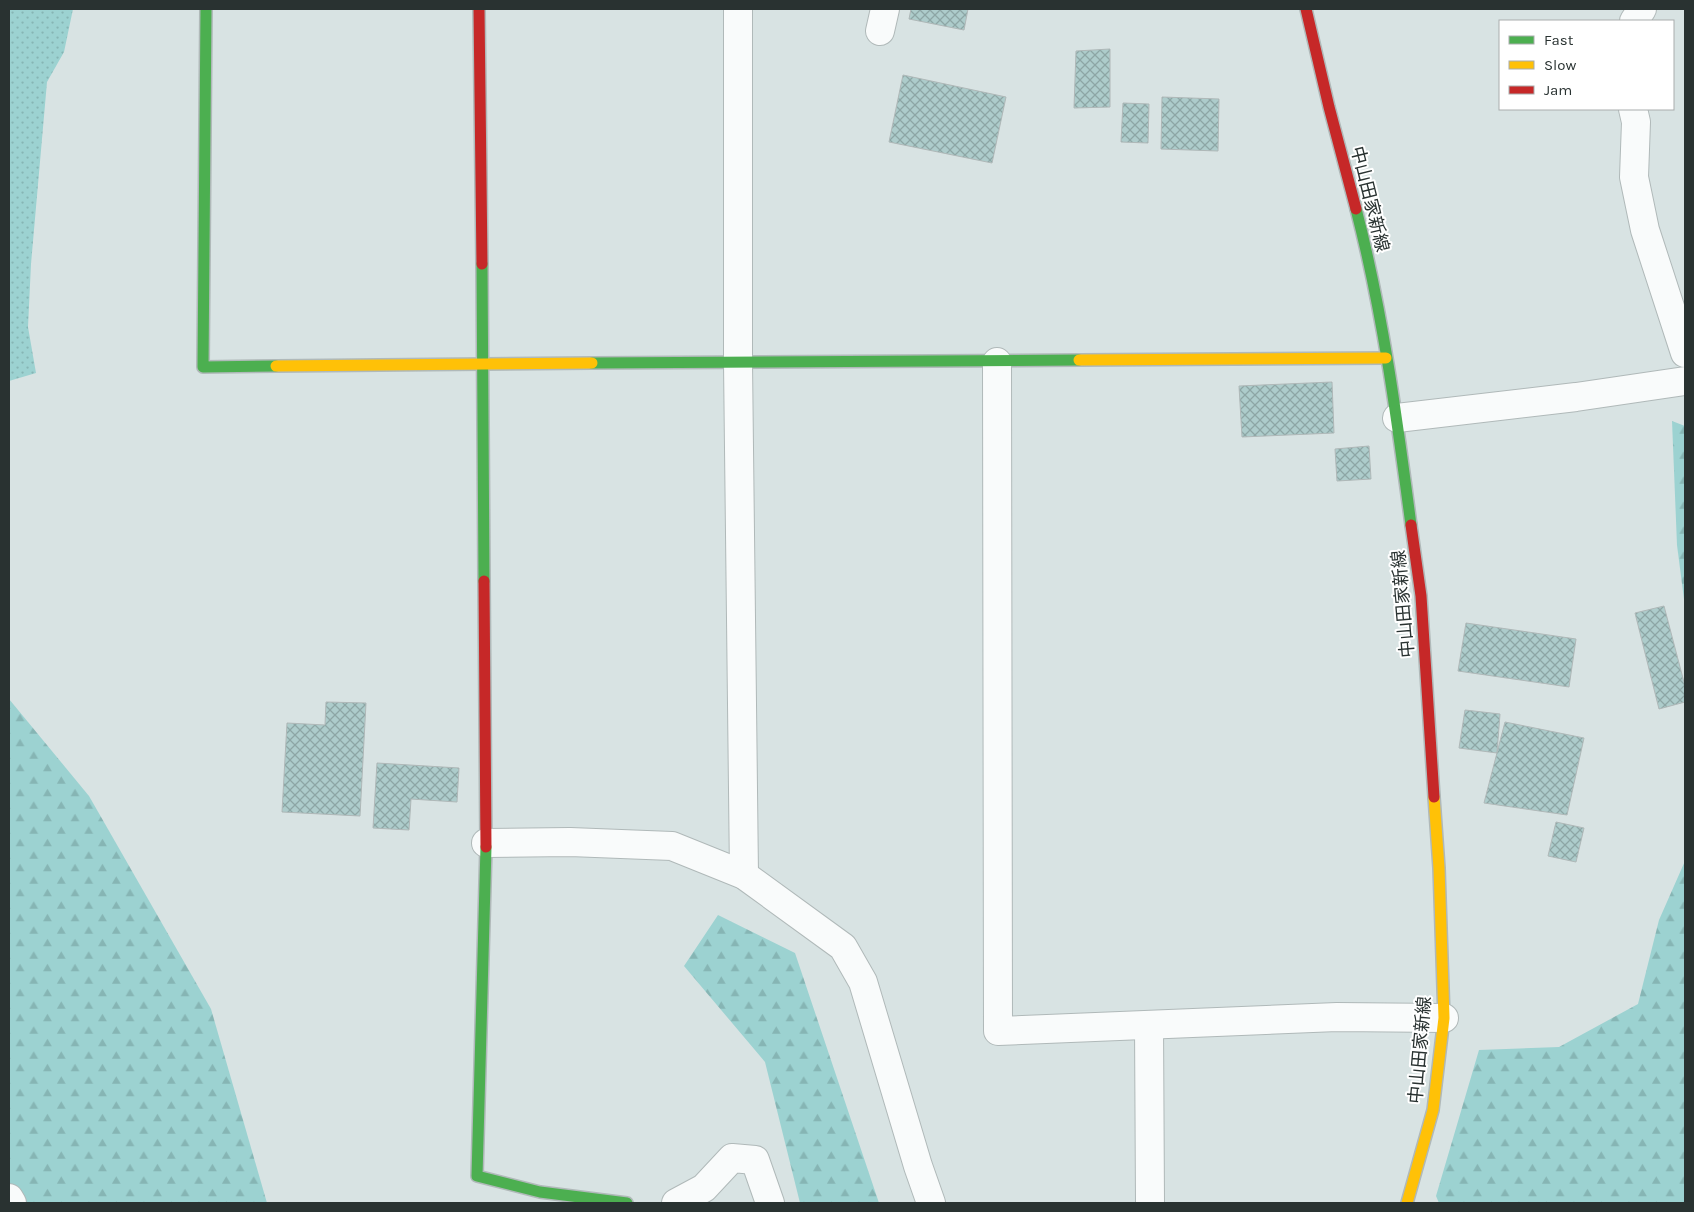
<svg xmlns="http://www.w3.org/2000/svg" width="1694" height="1212" font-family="Karla,'Noto Sans JP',sans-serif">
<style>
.grass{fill:url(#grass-dots)}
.forest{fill:url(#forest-firs)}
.building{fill:url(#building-cross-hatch);stroke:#afb8b8}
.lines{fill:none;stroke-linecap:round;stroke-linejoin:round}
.street-casing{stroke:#b0b9b9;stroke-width:30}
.fast-casing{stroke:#b0b9b9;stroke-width:14}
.slow-casing{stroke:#b0b9b9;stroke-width:14}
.jam-casing{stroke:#b0b9b9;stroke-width:14}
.street{stroke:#f9fbfb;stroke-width:28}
.fast{stroke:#4caf50;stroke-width:11}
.slow{stroke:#ffc107;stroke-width:11}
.jam{stroke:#c62828;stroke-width:11}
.labels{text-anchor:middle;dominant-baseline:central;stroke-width:4;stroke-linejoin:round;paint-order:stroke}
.street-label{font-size:18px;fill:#293231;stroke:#fff}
</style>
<defs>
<pattern id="grass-dots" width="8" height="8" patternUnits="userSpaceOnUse" patternTransform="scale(1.25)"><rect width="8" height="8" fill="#9cd2d1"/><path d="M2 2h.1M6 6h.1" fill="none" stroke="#86b5b4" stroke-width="1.8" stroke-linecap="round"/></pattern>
<pattern id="forest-firs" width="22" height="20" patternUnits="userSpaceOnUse" patternTransform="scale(1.25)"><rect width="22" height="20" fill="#9cd2d1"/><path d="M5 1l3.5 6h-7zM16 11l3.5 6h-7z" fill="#86b5b4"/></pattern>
<pattern id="building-cross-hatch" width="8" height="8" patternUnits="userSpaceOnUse" patternTransform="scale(1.25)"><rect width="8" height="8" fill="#adcccb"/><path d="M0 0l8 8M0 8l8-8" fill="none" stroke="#8da6a5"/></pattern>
</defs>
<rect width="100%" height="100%" fill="#d8e3e3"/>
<polygon class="grass" points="9,9 73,9 64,52 47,82 31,264 28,327 36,373 9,381"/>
<g class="forest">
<polygon points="1672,421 1685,426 1685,607 1677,545"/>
<polygon points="9,699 89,796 211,1009 267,1203 9,1203"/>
<polygon points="1685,861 1685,1203 1439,1203 1436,1196 1479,1050 1559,1047 1638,1004 1659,920"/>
<polygon points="718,915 795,953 879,1203 800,1203 765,1062 684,966"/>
</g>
<g class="building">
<polygon points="911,9 968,9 964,30 909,19"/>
<polygon points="1110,49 1110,107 1074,108 1076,51"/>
<polygon points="903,75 1006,97 992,163 889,142"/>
<polygon points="1162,97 1219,99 1218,151 1161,149"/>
<polygon points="1123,103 1149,104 1148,143 1121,142"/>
<polygon points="1332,382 1334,433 1242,437 1239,386"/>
<polygon points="1369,446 1371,479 1337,481 1335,449"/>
<polygon points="1664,606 1685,686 1685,702 1659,709 1635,613"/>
<polygon points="1466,623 1576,639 1569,687 1458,671"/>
<polygon points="326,702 366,703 360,816 282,812 287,723 325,725"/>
<polygon points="1465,710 1500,714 1497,753 1459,748"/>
<polygon points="1505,722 1584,738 1567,815 1484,803"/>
<polygon points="377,763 459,768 457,802 411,799 409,830 373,828"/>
<polygon points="1556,822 1584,828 1576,862 1548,856"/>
</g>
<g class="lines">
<defs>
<g id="street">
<polyline points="738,9 738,363 744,875"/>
<polyline points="1634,21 1642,9"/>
<polyline points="880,31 885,9"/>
<polyline points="1633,109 1636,122 1634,177 1645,230 1685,353"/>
<polyline points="997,362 998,1031 1337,1017 1444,1018"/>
<polyline points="1397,418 1576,397 1685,381"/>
<polyline points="486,843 570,842 672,846 744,875 843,947 863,982 918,1166 931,1203"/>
<polyline points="1149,1025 1150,1203"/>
<polyline points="9,1198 12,1203"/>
<polyline points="676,1203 704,1188 732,1158 755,1160 770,1203"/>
</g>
<g id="fast">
<polyline points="206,9 203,367 276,366"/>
<path d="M1356 209C1383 313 1397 419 1411 525"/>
<polyline points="482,264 484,581"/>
<polyline points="592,363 1079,360"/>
<polyline points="486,847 477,1176 540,1192 627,1203"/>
</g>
<g id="slow">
<polyline points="1079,360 1386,358"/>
<polyline points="276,366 592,363"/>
<polyline points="1407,1203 1433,1110 1444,1018 1439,868 1434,797"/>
</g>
<g id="jam">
<polyline points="479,9 482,264"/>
<polyline points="1306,9 1329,107 1356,209"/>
<polyline points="1411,525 1421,596 1434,797"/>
<polyline points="484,581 486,847"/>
</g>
</defs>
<use href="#street" class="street-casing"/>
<use href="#fast" class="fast-casing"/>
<use href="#slow" class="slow-casing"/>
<use href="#jam" class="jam-casing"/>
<use href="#street" class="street"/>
<use href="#fast" class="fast"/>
<use href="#slow" class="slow"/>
<use href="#jam" class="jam"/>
</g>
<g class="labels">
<g class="street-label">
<text transform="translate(1370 199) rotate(76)">中山田家新線</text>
<text transform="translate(1403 604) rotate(-95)">中山田家新線</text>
<text transform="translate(1420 1050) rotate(-85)">中山田家新線</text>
</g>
</g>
<rect width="1694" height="1212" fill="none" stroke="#293231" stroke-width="20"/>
<rect x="1499" y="20" width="175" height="90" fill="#ffffff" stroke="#a9adad"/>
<rect x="1509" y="36" width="25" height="8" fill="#4caf50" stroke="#a9adad"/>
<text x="1544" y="45" font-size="15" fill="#293231">Fast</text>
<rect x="1509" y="61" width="25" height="8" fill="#ffc107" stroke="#a9adad"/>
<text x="1544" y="70" font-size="15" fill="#293231">Slow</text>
<rect x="1509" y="86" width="25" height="8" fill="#c62828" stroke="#a9adad"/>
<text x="1544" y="95" font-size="15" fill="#293231">Jam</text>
</svg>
